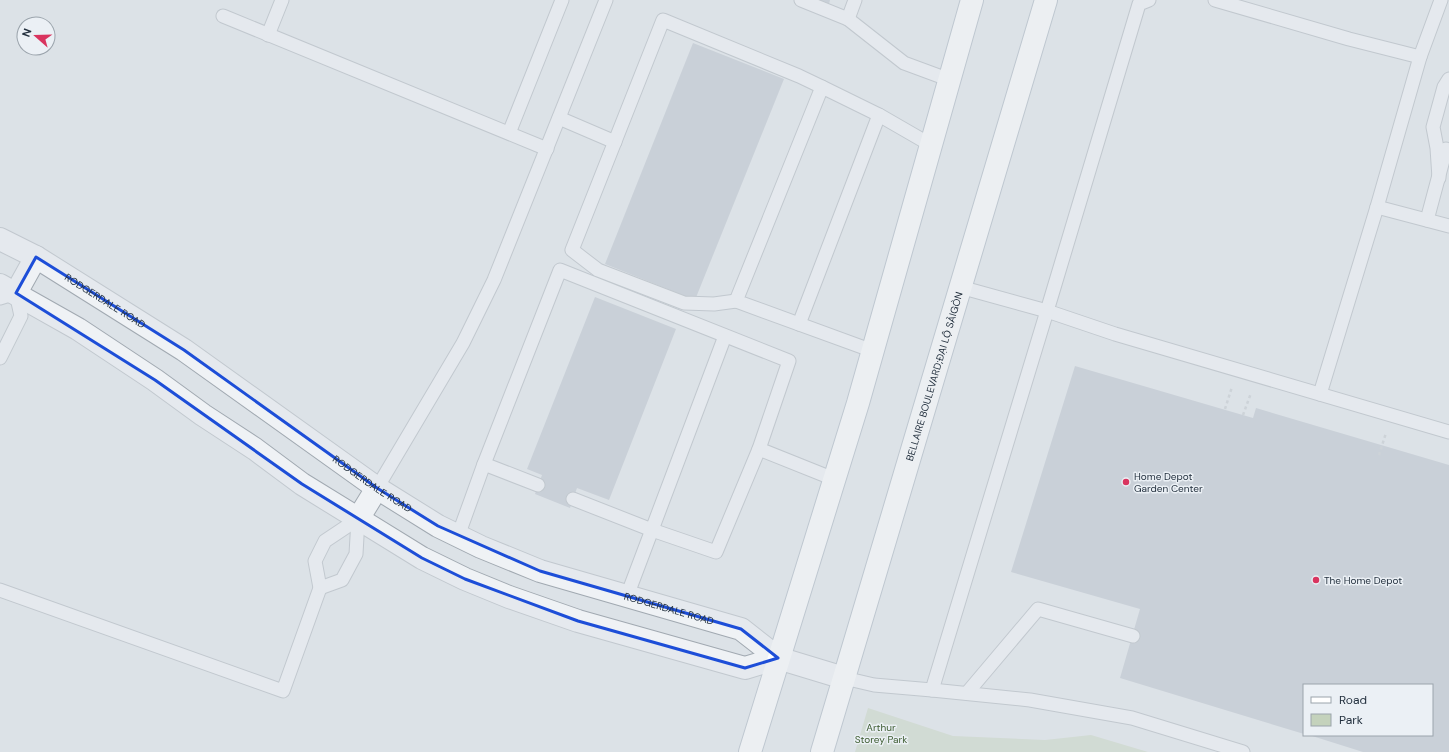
<svg xmlns="http://www.w3.org/2000/svg" width="1449" height="752" font-family="'DM Sans',sans-serif">
<style>
.green{fill:#c4d2bc}
.building{fill:#b2bbc5}
.lines{fill:none;stroke-linecap:round;stroke-linejoin:round}
.service-casing{stroke:#a1a9b1;stroke-width:15}
.tertiary-casing{stroke:#a1a9b1;stroke-width:24}
.primary-casing{stroke:#9aa7b4;stroke-width:24}
.path{stroke:#bac0c6;stroke-width:2.5;stroke-dasharray:3 3;stroke-linecap:butt}
.service{stroke:#eff2f5;stroke-width:13}
.tertiary{stroke:#eff2f5;stroke-width:22}
.primary{stroke:#fff;stroke-width:22}
.marked{fill:none;stroke:#1d4ed8;stroke-width:3;stroke-linejoin:round}
.poi-dot{fill:#d9345f;stroke:#ebf0f5;stroke-width:1.5}
.labels{text-anchor:middle;dominant-baseline:central;stroke-width:3;stroke-linejoin:round;paint-order:stroke}
.street-label{font-size:10px;fill:#24313f;stroke:#ebf0f5}
.poi-label{font-size:10px;fill:#24313f;stroke:#ebf0f5;text-anchor:start}
.park-label{font-size:10px;fill:#3d5c30;stroke:#ebf0f5}
</style>
<rect width="100%" height="100%" fill="#dce2e7"/>
<polygon class="green" points="868,708 953,736 1045,740 1091,735 1148,752 855,752"/>
<g class="building">
<polygon points="820,0 830,0 829,4"/>
<polygon points="693,43 784,79 695,300 605,264"/>
<polygon points="595,297 676,329 609,500 577,488 570,508 535,494 542,475 527,469"/>
<polygon points="1075,366 1253,418 1256,408 1449,465 1449,752 1363,752 1309,735 1432,735 1432,685 1304,685 1304,734 1120,678 1140,609 1011,572"/>
</g>
<g class="lines">
<defs>
<g id="service">
<polyline points="801,0 848,19 904,63 950,80"/>
<polyline points="1149,0 1139,4 1047,311 1115,334 1449,432"/>
<polyline points="1215,0 1349,39 1420,57"/>
<polyline points="223,16 547,149"/>
<polyline points="848,19 855,0"/>
<polyline points="268,35 282,0"/>
<polyline points="559,118 615,142"/>
<polyline points="509,133 562,0"/>
<polyline points="1439,178 1437,148 1433,127 1444,87 1449,79"/>
<polyline points="1377,207 1449,226"/>
<polyline points="1427,220 1446,149 1449,150"/>
<polyline points="0,298 16,293 21,316 0,358"/>
<polyline points="736,301 714,304 684,303 598,270 572,250 663,20 799,76 822,87"/>
<polyline points="799,324 879,115"/>
<polyline points="873,351 736,301 822,87 879,115 931,145"/>
<polyline points="1320,394 1377,207 1420,57 1441,0"/>
<polyline points="484,464 538,485"/>
<polyline points="377,488 463,343 494,280 606,0"/>
<polyline points="573,499 652,530 716,552 759,449"/>
<polyline points="458,536 484,464 560,270 789,361 759,449 834,479"/>
<polyline points="320,588 342,580 356,554 358,519"/>
<polyline points="0,590 283,691 320,588 315,561 325,541 358,519"/>
<polyline points="627,596 725,336"/>
<polyline points="844,678 874,685 932,690 1047,311 960,287"/>
<polyline points="932,690 1030,700 1132,718 1243,752"/>
<polyline points="967,693 1038,609 1133,636"/>
</g>
<g id="tertiary">
<path id="s1" d="M0 239 36 257 184 350 377 488 438 526 481 547 540 571 741 629 778 658 844 678"/>
<polyline points="0,285 78,329 155,380 203,415 255,449 302,484 422,558 465,579 509,597 578,621 745,668 778,658"/>
<polyline points="16,293 36,257"/>
<polyline points="358,519 377,488"/>
</g>
<g id="primary">
<polyline points="750,752 858,403 972,0"/>
<path id="s2" d="M822 752 1046 0"/>
</g>
</defs>
<use href="#service" class="service-casing"/>
<use href="#tertiary" class="tertiary-casing"/>
<use href="#primary" class="primary-casing"/>
<g class="path">
<polyline points="1225,409 1232,387"/>
<polyline points="1243,415 1251,393"/>
<polyline points="1379,455 1386,433"/>
</g>
<use href="#service" class="service"/>
<use href="#tertiary" class="tertiary"/>
<use href="#primary" class="primary"/>
</g>
<path d="M0 0H1449V752H0ZM36 257 184 350 377 488 438 526 540 571 741 629 778 658 745 668 578 621 465 579 422 558 302 484 155 380 16 293Z" fill="#dce2e7" fill-opacity=".55" fill-rule="evenodd"/>
<path class="marked" d="M36 257 184 350 377 488 438 526 540 571 741 629 778 658 745 668 578 621 465 579 422 558 302 484 155 380 16 293Z"/>
<g class="poi-dot">
<circle cx="1126" cy="482" r="4"/>
<circle cx="1316" cy="580" r="4"/>
</g>
<g class="labels">
<g class="street-label">
<text stroke="none"><textPath href="#s1" startOffset="122">RODGERDALE ROAD</textPath></text>
<text stroke="none"><textPath href="#s2" startOffset="392">BELLAIRE BOULEVARD;ĐẠI LỘ SÀIGÒN</textPath></text>
<text stroke="none"><textPath href="#s1" startOffset="446">RODGERDALE ROAD</textPath></text>
<text stroke="none"><textPath href="#s1" startOffset="770">RODGERDALE ROAD</textPath></text>
</g>
<g class="poi-label">
<text x="1134" y="476">Home Depot<tspan x="1134" dy="12">Garden Center</tspan></text>
<text x="1324" y="580">The Home Depot</text>
</g>
<g class="park-label">
<text x="881" y="727">Arthur<tspan x="881" dy="12">Storey Park</tspan></text>
</g>
</g>
<rect x="1303" y="684" width="130" height="52" fill="#ebf0f5" stroke="#9ba4ac"/>
<rect x="1311" y="697" width="20" height="6" fill="#ffffff" stroke="#9ba4ac"/>
<text x="1339" y="704" font-size="12" fill="#24313f">Road</text>
<rect x="1311" y="714" width="20" height="12" fill="#c4d2bc" stroke="#9ba4ac"/>
<text x="1339" y="724" font-size="12" fill="#24313f">Park</text>
<g transform="translate(36 36) rotate(290)"><circle r="19" fill="#ebf0f5" stroke="#9ba4ac"/>
<path d="M0-3L7 15L0 10L-7 15Z" fill="#d9345f"/>
<text y="-6" font-size="11" font-weight="bold" text-anchor="middle" fill="#24313f">N</text>
</g>
</svg>
